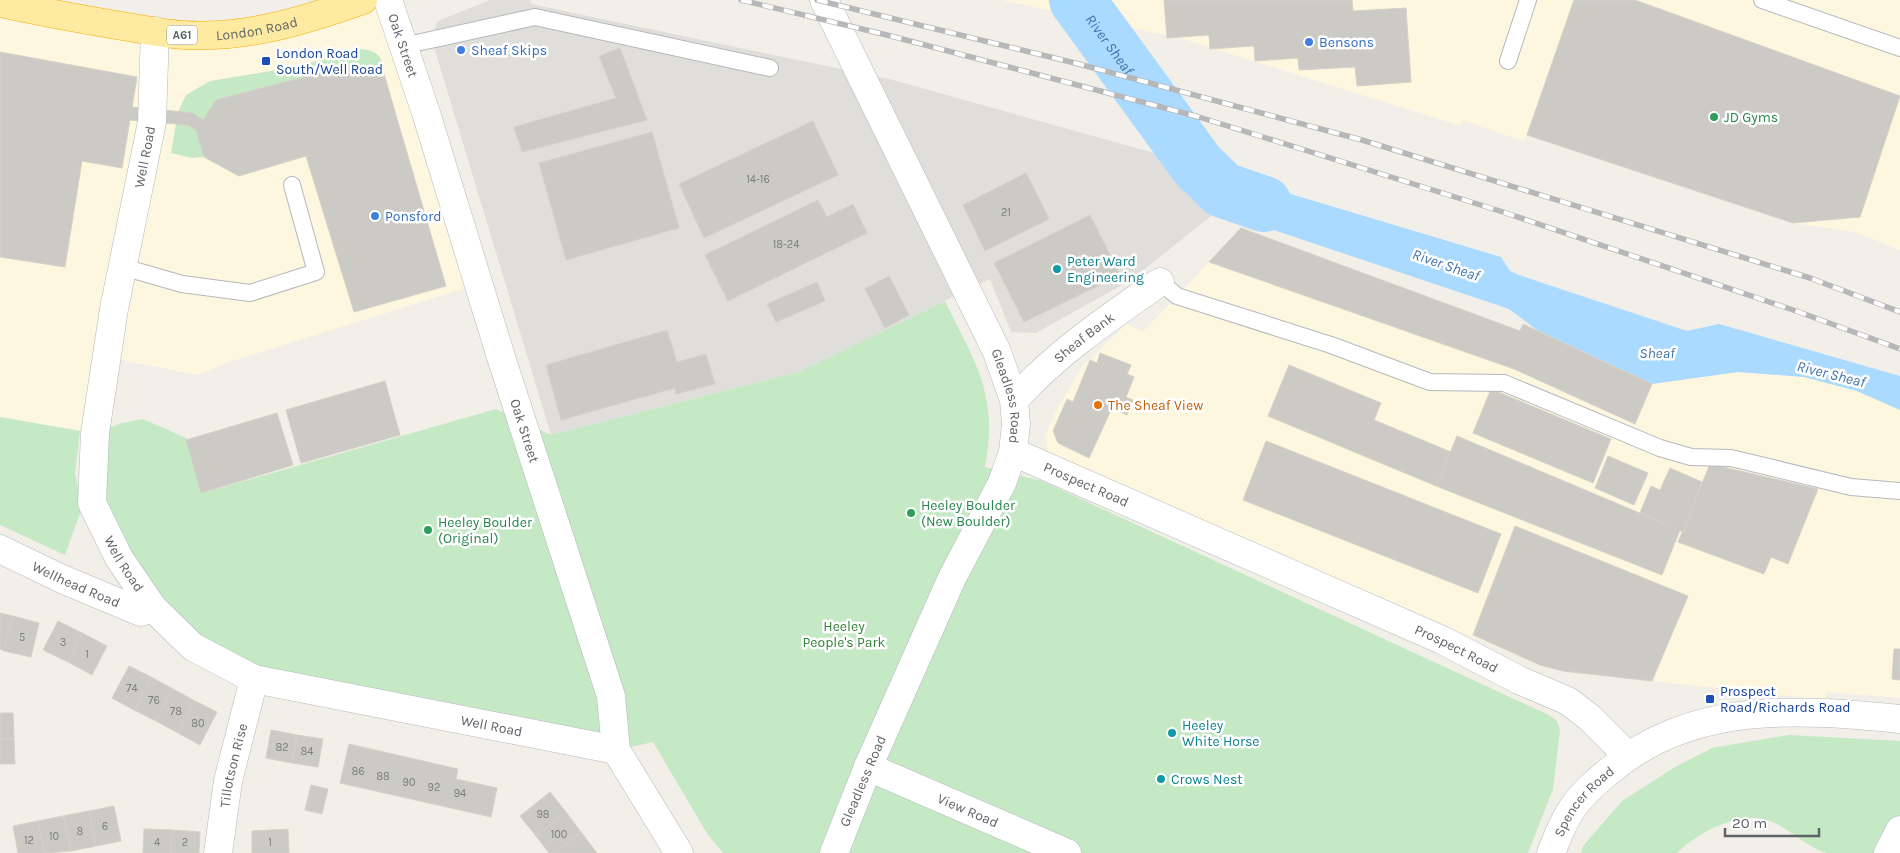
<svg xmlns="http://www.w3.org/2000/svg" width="1900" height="853" font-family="Karla,sans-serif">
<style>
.commercial{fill:#fef7e0}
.industrial{fill:#e0deda}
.green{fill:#c5e8c5}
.water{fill:#aadaff}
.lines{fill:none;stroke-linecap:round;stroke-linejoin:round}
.river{stroke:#aadaff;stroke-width:56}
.building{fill:#cccac5;stroke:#d6d1c6}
.service-casing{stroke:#b5b8bc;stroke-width:18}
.minor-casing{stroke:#b5b8bc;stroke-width:29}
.secondary-casing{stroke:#b6babf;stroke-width:29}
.trunk-casing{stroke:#f9ab00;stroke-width:29}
.service{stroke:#fff;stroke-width:16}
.minor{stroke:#fff;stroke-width:28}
.secondary{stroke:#fff;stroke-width:28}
.trunk{stroke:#feeaa1;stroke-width:28}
.rail-casing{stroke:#b6b7b8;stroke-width:5.5}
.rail{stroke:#fff;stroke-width:4;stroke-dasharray:11;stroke-linecap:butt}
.shop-dot{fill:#3f7fe0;stroke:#fff;stroke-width:2}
.transit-dot{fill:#1a4fb4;stroke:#fff;stroke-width:2}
.leisure-dot{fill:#2e9e5b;stroke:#fff;stroke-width:2}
.culture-dot{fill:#0f9aa8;stroke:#fff;stroke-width:2}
.food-dot{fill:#e8710a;stroke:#fff;stroke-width:2}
.labels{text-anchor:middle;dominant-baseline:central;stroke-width:5;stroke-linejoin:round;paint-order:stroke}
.number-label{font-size:11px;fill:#7a7d7f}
.shield{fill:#fff;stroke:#8f9295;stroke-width:1}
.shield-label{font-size:12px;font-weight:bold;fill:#5f6368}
.street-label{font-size:14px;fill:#5f6368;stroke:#fff}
.shop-label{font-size:14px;fill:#366cbe;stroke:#fff;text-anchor:start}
.transit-label{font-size:14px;fill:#164399;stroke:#fff;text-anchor:start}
.leisure-label{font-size:14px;fill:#27864d;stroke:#fff;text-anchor:start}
.culture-label{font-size:14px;fill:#0d838f;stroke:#fff;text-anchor:start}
.food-label{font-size:14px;fill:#c56008;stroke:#fff;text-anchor:start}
.park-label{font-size:14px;fill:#348238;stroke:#fff}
.water-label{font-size:15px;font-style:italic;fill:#4174aa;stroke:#fff}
</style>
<rect width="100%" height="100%" fill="#f1efe8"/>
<g class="commercial">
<polygon points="388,0 478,284 229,362 198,375 107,357 95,433 0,417 0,3 184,35"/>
<polygon points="1002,0 1900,0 1900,250 1855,232 1793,223 1528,135 1525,142 1463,120 1461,126 1183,39"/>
<polygon points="1241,228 1520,331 1523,324 1652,384 1738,372 1804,377 1857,391 1900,410 1900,698 1827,692 1826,700 1563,671 1540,665 1055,462 1048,451 1045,436 1058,407 1083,366 1127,324 1143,332"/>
</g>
<polygon class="industrial" points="490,0 529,0 531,4 893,80 1154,153 1217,211 1131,280 1036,333 1011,332 990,279 798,372 551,435 431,37 438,21"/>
<g class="green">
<path d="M360 49C377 50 384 57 384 74L368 69 356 72 353 64 216 100 204 157 192 158 171 153 178 112 186 95 210 81 295 67Z"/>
<path d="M945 301C975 363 999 394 985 467L1042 481 1549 715 1557 721 1560 730 1553 789 1528 853H723L708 835 653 742 618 750 253 682 164 624 92 503 95 433 122 423 143 419 186 438 202 493 496 409 551 435 798 372Z"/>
<polygon points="0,417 80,431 75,473 82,508 65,555 0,525"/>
<path d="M1789 735 1900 741V817L1881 853C1865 853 1843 853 1827 853 1807 848 1787 826 1767 820 1737 811 1697 833 1677 853H1581L1583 846 1622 801 1675 767 1712 748Z"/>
</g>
<g class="water">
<polygon points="1061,0 1092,0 1135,54 1089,41"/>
<polygon points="1154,153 1501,257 1510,271 1519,275 1687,331 1719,324 1900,376 1900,410 1857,391 1804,377 1738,372 1652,384 1537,330 1509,309 1217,211"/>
</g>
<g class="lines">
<path class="river" id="s1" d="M1077 0 1198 166 1223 190 1264 204"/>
</g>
<g class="building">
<polygon points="1164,0 1352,0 1353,11 1406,8 1411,82 1357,86 1355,67 1299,70 1298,58 1255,61 1254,46 1210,49 1209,35 1167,38"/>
<polygon points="1574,0 1635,0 1900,96 1860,217 1793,223 1527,135"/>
<polygon points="620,48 647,120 522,152 514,127 616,98 599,56"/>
<polygon points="0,52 137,77 132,107 193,113 203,120 216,100 354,64 356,72 368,69 384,74 446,286 354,312 306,156 239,176 204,157 196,130 188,125 130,120 122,168 82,161 65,267 0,257"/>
<polygon points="813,121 838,175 704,238 679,184"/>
<polygon points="652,132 679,228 566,260 539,163"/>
<polygon points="1026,173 1049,219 985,251 963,205"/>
<polygon points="818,200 827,217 853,204 867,233 728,301 705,255"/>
<polygon points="1090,215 1120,275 1024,322 994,263"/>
<polygon points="1241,228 1520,331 1523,324 1652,384 1635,424 1514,369 1209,262"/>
<polygon points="889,276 909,315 885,328 865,289"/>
<polygon points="817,282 825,301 776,322 767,304"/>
<polygon points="667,330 677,362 706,354 715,384 676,394 675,388 561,420 546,365"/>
<polygon points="1100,353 1131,365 1127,374 1134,377 1126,397 1133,400 1127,415 1112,408 1089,458 1058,443 1053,431 1067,399 1073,402 1090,360 1097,363"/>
<polygon points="1289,365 1381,403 1374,420 1451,452 1436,486 1268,416"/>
<polygon points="385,381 400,435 301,463 286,410"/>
<polygon points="1491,389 1611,439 1593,483 1473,433"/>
<polygon points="277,413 293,465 201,493 186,440"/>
<polygon points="1457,436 1680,530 1662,575 1436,486"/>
<polygon points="1266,441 1501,534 1478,593 1243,500"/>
<polygon points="1608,456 1648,473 1634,505 1595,488"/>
<polygon points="1710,464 1818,489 1788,564 1771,557 1764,574 1678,542"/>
<polygon points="1670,468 1702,482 1683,532 1640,513 1651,486 1660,490"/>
<polygon points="1515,526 1688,596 1652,681 1563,671 1540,665 1473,635"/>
<polygon points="0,613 13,616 4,651 0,649"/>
<polygon points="13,616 39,623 31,657 4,651"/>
<polygon points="58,621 82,633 68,662 43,650"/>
<polygon points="82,633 107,646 92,675 68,662"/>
<polygon points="1894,649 1900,649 1900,680 1892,679"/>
<polygon points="129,666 151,677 134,710 112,698"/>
<polygon points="151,677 173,689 156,721 134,710"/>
<polygon points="173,689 195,701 178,733 156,721"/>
<polygon points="195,701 217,712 200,745 178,733"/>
<polygon points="0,713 13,713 14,739 0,739"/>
<polygon points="271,730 297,735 292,763 266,758"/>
<polygon points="297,735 323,739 318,767 292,763"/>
<polygon points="0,739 14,739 15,764 0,764"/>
<polygon points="349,744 458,769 456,779 497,788 491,817 340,783"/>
<polygon points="311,785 328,789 322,814 305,810"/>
<polygon points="550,792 566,812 536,836 520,816"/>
<polygon points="114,806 121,841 96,846 89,811"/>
<polygon points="89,811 96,846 71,851 63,816"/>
<polygon points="566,812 581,832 555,853 549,853 536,836"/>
<polygon points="63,816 71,851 45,853 38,821"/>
<polygon points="38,821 45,853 18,853 13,826"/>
<polygon points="144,829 172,830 171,853 143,853"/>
<polygon points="288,829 289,853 252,853 252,831"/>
<polygon points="172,830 200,832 199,853 171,853"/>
<polygon points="581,832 597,853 555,853"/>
</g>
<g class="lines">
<defs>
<g id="service">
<polyline points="1762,0 1900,48"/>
<polyline points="403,46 535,17 770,68"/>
<polyline points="1508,61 1528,0"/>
<polyline points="123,267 182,284 250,293 316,272 292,185"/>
<polyline points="1160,282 1177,296 1331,345 1430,382 1504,383 1660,448 1691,457 1731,458 1851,487 1900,491"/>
</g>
<g id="minor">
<path id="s2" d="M388 0 426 113 501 357 611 696 616 750 679 853"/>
<path id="s3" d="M824 0 997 352 1014 400 1016 424 1013 452 1002 483 952 578 868 767 834 853"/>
<path id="s4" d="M155 31 152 122 114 309 95 433 92 503 119 558 153 608 193 647 254 679 616 750"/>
<path id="s5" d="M1014 400C1059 351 1106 320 1160 282"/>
<path id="s6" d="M1013 452 1442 640 1519 680 1568 701 1590 718 1628 756"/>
<path id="s7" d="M0 549 62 579 141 612 153 608"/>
<path id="s8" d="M868 767 1067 853"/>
<path id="s9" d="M218 853 228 781 254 679"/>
<polyline points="1888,853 1900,830"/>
</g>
<g id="secondary">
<path id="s10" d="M1551 853C1557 839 1562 824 1570 812 1580 795 1598 780 1613 768 1695 701 1800 709 1900 719"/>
</g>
<g id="trunk">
<path id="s11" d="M0 3C42 12 85 20 128 27 146 30 165 34 184 35 246 39 306 20 363 0"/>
</g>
</defs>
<use href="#service" class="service-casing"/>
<use href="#minor" class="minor-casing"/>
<use href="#secondary" class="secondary-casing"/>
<use href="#trunk" class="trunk-casing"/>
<use href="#service" class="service"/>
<use href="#minor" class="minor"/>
<use href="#secondary" class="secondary"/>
<use href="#trunk" class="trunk"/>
<defs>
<g id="rail">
<polyline points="741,0 887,35 1199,117 1503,212 1799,312 1900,349"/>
<polyline points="817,0 1075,63 1362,140 1810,278 1900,312"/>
</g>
</defs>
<use href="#rail" class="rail-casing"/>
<use href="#rail" class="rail"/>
</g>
<g class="shop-dot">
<circle cx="1309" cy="42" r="5"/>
<circle cx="461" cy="50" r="5"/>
<circle cx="375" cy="216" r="5"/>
</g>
<g class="transit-dot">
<rect x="261" y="56" width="10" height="10" rx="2.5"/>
<rect x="1705" y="694" width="10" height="10" rx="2.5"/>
</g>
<g class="leisure-dot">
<circle cx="1714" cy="117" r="5"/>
<circle cx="911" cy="513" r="5"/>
<circle cx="428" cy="530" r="5"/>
</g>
<g class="culture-dot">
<circle cx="1057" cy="269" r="5"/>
<circle cx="1172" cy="733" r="5"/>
<circle cx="1161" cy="779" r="5"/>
</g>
<circle class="food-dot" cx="1098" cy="405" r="5"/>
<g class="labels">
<g class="number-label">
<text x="758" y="179">14-16</text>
<text x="1006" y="212">21</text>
<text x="786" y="244">18-24</text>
<text x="22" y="637">5</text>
<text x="63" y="642">3</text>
<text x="87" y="654">1</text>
<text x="132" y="688">74</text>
<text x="154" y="700">76</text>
<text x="176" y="711">78</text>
<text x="198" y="723">80</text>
<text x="282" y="747">82</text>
<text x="307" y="751">84</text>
<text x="358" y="771">86</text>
<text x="383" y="776">88</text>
<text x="409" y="782">90</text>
<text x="434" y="787">92</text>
<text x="460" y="793">94</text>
<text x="543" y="814">98</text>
<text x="105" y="826">6</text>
<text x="80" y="831">8</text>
<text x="559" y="834">100</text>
<text x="54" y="836">10</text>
<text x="29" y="840">12</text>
<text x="157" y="842">4</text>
<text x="185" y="842">2</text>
<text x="270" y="842">1</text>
</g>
<rect class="shield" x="167" y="25.5" width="30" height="19" rx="4"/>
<g class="shield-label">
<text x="182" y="35">A61</text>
</g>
<g class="street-label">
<text stroke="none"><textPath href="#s11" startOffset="260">London Road</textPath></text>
<text stroke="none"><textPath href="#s2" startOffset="48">Oak Street</textPath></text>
<text transform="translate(145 157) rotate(-79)">Well Road</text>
<text stroke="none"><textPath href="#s5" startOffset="94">Sheaf Bank</textPath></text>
<text stroke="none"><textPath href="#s3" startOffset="438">Gleadless Road</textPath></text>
<text stroke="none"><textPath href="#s2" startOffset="452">Oak Street</textPath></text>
<text stroke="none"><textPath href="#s6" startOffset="80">Prospect Road</textPath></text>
<text stroke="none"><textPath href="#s4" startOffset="546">Well Road</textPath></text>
<text stroke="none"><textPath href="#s7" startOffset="84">Wellhead Road</textPath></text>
<text stroke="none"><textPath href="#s6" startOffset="485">Prospect Road</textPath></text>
<text stroke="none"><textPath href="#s4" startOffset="966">Well Road</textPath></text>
<text stroke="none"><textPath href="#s9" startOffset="89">Tillotson Rise</textPath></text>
<text transform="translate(863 781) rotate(-67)">Gleadless Road</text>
<text stroke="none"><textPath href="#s10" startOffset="62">Spencer Road</textPath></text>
<text stroke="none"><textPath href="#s8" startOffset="109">View Road</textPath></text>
</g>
<g class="shop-label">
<text x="1319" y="42">Bensons</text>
<text x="471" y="50">Sheaf Skips</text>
<text x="385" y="216">Ponsford</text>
</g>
<g class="transit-label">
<text x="276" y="53">London Road<tspan x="276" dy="16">South/Well Road</tspan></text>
<text x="1720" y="691">Prospect<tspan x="1720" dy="16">Road/Richards Road</tspan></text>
</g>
<g class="leisure-label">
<text x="1724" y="117">JD Gyms</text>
<text x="921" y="505">Heeley Boulder<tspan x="921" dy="16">(New Boulder)</tspan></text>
<text x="438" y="522">Heeley Boulder<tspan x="438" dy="16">(Original)</tspan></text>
</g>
<g class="culture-label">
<text x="1067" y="261">Peter Ward<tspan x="1067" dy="16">Engineering</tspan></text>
<text x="1182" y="725">Heeley<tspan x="1182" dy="16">White Horse</tspan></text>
<text x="1171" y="779">Crows Nest</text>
</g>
<g class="food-label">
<text x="1108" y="405">The Sheaf View</text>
</g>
<g class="park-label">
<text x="844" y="626">Heeley<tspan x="844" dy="16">People's Park</tspan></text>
</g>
<g class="water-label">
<text stroke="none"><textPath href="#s1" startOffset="55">River Sheaf</textPath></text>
<text transform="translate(1446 265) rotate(19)">River Sheaf</text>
<text x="1657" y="353">Sheaf</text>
<text transform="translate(1831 374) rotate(14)">River Sheaf</text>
</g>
</g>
<path d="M1725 828v8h94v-8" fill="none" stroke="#5f6368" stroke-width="2.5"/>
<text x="1732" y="828" font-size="15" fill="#5f6368" stroke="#ffffff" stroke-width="4" paint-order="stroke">20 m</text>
</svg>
